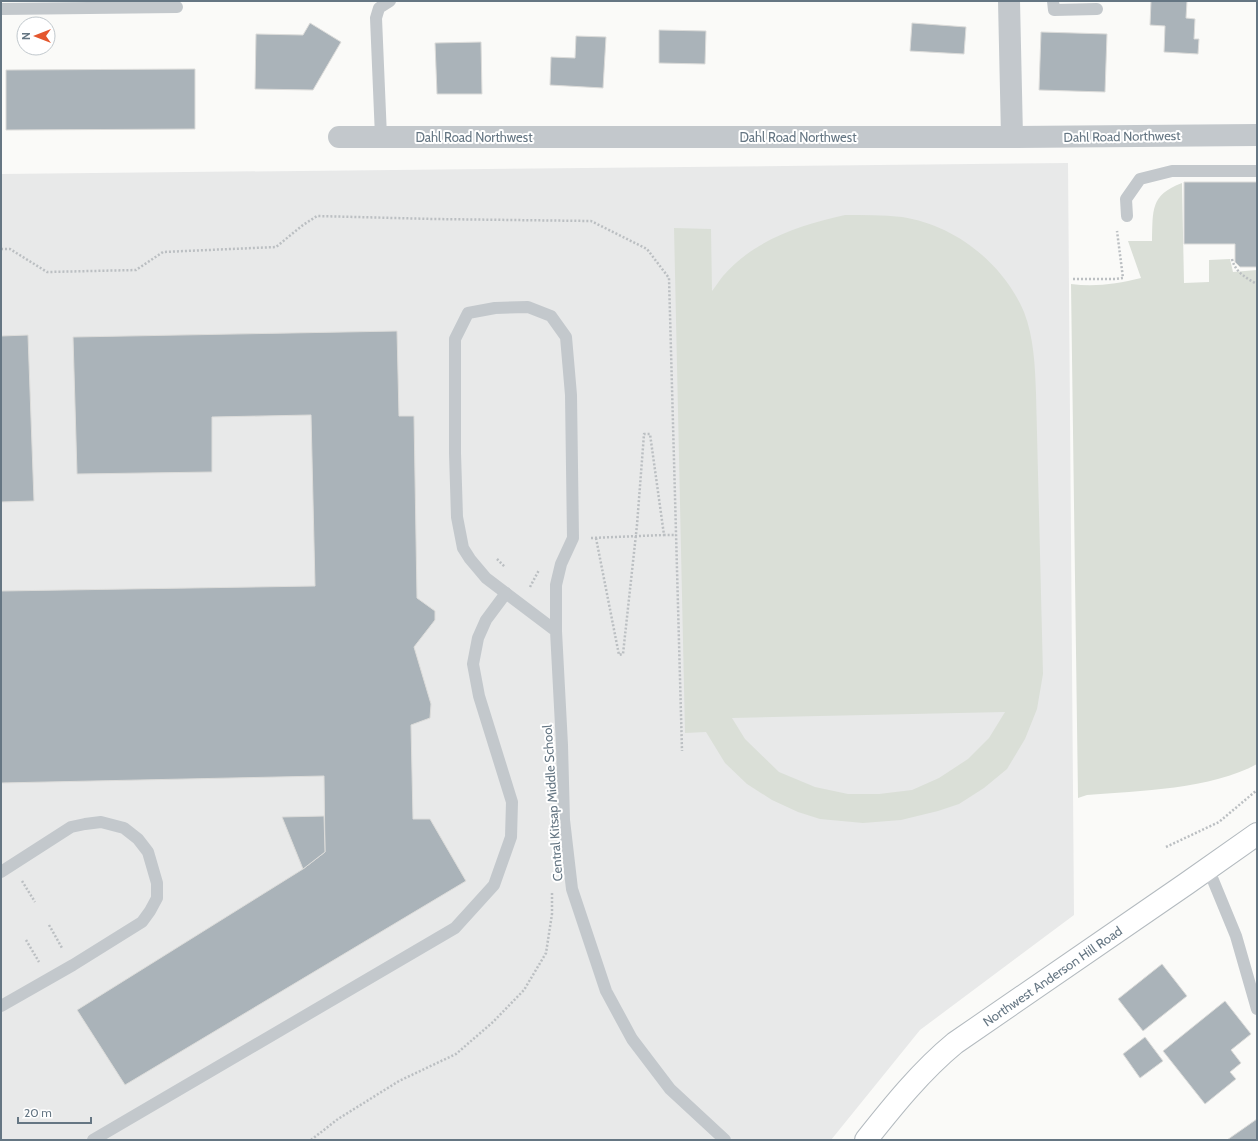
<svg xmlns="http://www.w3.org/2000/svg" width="1258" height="1141" font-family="Cabin,sans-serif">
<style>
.built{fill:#e8e9e9}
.green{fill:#dadfd7;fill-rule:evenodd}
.building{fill:#aab3b9;stroke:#dcdcda}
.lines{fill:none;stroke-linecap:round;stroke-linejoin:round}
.secondary-casing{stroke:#b3babf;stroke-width:24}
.path{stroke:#bbbfc2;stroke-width:2.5;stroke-dasharray:2 2;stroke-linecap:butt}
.lane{stroke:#c3c8cc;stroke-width:12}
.street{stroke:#c3c8cc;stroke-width:22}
.secondary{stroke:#fff;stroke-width:22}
.labels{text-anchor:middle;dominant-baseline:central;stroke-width:4;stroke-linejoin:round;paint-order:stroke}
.street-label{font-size:13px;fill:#657683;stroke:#fff}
</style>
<rect width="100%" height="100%" fill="#fafaf8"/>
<polygon class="built" points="1068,163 1074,915 920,1030 831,1140 1,1140 1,174"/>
<g class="green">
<path d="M1182 183 1184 283 1209 282V260L1230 259 1233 272 1257 270V764C1212 789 1139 791 1087 795L1078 798 1071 284C1095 287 1117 284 1141 278L1128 241H1152C1153 210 1150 195 1182 183Z"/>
<path d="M845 215C864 215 883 215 902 217 955 225 1003 263 1024 312 1034 338 1035 366 1036 393L1043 674 1037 709 1025 739 1007 769 984 788 959 804 938 811 901 820 863 823 820 819 798 812 772 800 747 784 725 763 706 732 685 733 674 228 711 229 712 291C716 286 719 281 723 276 754 240 800 225 845 215ZM1005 712 989 738 968 759 939 778 912 790 879 794H848L815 787 779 772 745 739 732 718Z"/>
</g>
<g class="building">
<polygon points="1151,1 1187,1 1186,18 1195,19 1194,39 1199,39 1198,54 1164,52 1165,26 1150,25"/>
<polygon points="310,23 341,42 313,90 255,89 256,34 303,35"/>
<polygon points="912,23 966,27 964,54 910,51"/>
<polygon points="659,30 706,31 705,64 659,63"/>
<polygon points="1041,32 1107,34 1105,92 1039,90"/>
<polygon points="576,36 606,37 603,88 550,85 551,57 575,58"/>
<polygon points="481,42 482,94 437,94 435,43"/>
<polygon points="195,69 195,129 6,130 6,70"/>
<polygon points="1184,182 1257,182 1257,267 1240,267 1235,262 1235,244 1184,244"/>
<polygon points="397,331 399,416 414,416 417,598 435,611 435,620 414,647 431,704 430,718 411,725 413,819 430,819 466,881 125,1085 77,1010 303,869 325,852 324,776 1,783 1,591 315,586 311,415 212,417 212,472 77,474 73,337"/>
<polygon points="28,335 34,501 1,502 1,336"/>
<polygon points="324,816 325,852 303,869 282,817"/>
<polygon points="1162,964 1187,996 1143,1031 1118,999"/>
<polygon points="1225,1001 1251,1034 1231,1050 1241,1063 1230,1072 1236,1079 1205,1104 1163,1051"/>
<polygon points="1145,1037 1163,1061 1140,1078 1123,1054"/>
<polygon points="1257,1119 1257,1140 1227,1140"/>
</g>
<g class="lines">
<defs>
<g id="secondary">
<path id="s1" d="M866 1140C893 1106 921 1071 955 1043L1186 884 1257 834"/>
</g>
</defs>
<use href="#secondary" class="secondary-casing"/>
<g class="path">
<polyline points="1,249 10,249 47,272 136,270 163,252 276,247 303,225 317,216 434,219 591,221 647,249 669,278 682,751"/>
<path d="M1232 259C1235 272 1246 278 1257 284"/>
<polyline points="1073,279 1115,279 1123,278 1117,231"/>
<polyline points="591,538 664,535"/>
<polyline points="596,538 619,655 623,654 637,525 644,434 650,434 664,535 676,535"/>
<polyline points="497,559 505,567"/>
<polyline points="530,587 539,570"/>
<polyline points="1166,847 1219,822 1257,790"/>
<polyline points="22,881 35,902"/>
<polyline points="49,925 62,948"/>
<polyline points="26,940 39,962"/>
<polyline points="311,1140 338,1119 399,1081 456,1054 493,1022 524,990 546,953 552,914 552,893"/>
</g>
<g class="lane">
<polyline points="1053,1 1054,10 1097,9"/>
<polyline points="1,9 177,7"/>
<polyline points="381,137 376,18 379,8 390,1"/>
<polyline points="1127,216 1126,199 1140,179 1172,171 1257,171"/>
<polyline points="556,631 486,578 470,559 463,548 457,517 455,453 455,339 468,313 495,308 528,307 551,316 566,337 571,395 573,538 561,564 556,585 556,631 562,745 564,820 572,889 606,991 632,1039 670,1089 725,1140"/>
<polyline points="1208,868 1236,936 1257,1009"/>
<polyline points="1,872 71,827 85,824 101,822 124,828 138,839 148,852 157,883 157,898 150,911 142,922 73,965 1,1006"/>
<polyline points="93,1140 455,928 494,885 511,837 512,802 479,696 473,664 478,638 486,620 506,593"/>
</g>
<g class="street">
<polyline points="1009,1 1012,137"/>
<polyline points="339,137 1012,137 1257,135"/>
</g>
<use href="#secondary" class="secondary"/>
</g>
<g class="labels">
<g class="street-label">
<text transform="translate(1122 136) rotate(-1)">Dahl Road Northwest</text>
<text x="474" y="137">Dahl Road Northwest</text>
<text x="798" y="137">Dahl Road Northwest</text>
<text transform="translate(552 803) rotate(-94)">Central Kitsap Middle School</text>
<text stroke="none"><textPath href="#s1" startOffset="250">Northwest Anderson Hill Road</textPath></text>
</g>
</g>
<rect width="1258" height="1141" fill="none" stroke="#657683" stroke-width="4"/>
<g transform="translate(36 36) rotate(270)"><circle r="19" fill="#ffffff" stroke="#c1c8cd"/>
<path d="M0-3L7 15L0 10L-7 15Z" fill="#e4572e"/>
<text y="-6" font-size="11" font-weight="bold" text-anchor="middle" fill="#657683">N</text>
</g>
<path d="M18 1117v6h73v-6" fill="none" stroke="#657683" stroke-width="2"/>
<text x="24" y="1117" font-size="12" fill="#657683" stroke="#ffffff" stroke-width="3" paint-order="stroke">20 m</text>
</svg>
